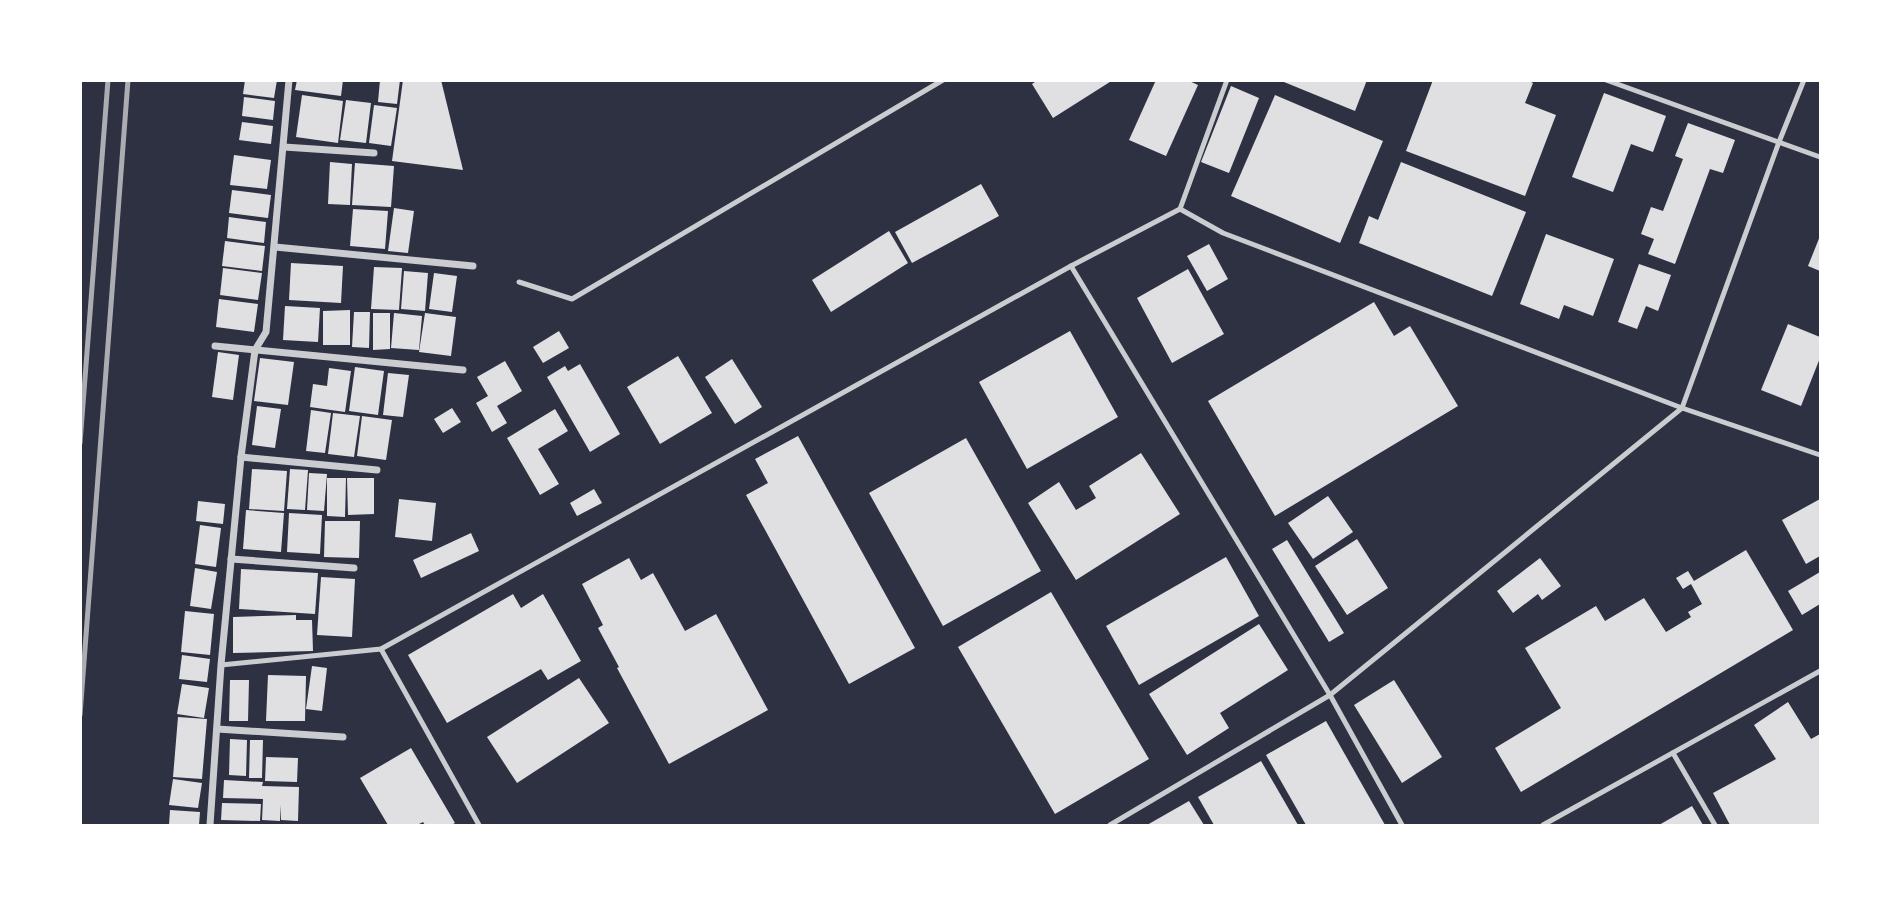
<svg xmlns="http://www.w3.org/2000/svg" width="1901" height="906" font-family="'Noto Sans',sans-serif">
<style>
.building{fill:#e0e0e3}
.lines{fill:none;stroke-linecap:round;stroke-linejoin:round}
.service{stroke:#caccd0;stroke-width:5}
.minor{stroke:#caccd0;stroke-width:7}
.rail{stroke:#abadb3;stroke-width:5}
</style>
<rect width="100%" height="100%" fill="#2d3142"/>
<g class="building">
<polygon points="245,80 277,80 274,98 243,94"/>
<polygon points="297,80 343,80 341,96 295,90"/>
<polygon points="380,80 400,80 397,104 378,102"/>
<polygon points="403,80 441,80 463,170 392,161"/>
<polygon points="1038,80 1113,80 1053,118 1032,84"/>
<polygon points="1156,80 1187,80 1198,85 1166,156 1129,140"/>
<polygon points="1279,80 1367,80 1355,111"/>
<polygon points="1433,80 1527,80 1533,83 1525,103 1556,115 1525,196 1406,151"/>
<polygon points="1231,86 1259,98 1229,173 1201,162"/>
<polygon points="1604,93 1666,116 1653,152 1631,144 1613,192 1572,177"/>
<polygon points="302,95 343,101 338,143 296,137"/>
<polygon points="1275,95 1383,141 1340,243 1231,196"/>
<polygon points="244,97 275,101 273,120 242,116"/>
<polygon points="346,100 371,103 366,143 340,140"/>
<polygon points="374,105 397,108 391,146 369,143"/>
<polygon points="242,122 273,126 271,144 239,140"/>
<polygon points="1688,123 1735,140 1723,173 1710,169 1675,264 1648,254 1654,239 1641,234 1651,207 1663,211 1683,159 1675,156"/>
<polygon points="234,155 271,160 267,189 230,185"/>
<polygon points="330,162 352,164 350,205 328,204"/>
<polygon points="1401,162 1526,212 1492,296 1359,243 1369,216 1378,220"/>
<polygon points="355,163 394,166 391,207 352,205"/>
<polygon points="981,184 999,216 912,263 895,232"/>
<polygon points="232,190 271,195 268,218 229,213"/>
<polygon points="394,208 414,211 408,253 388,251"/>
<polygon points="353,209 388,211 385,249 350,246"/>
<polygon points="229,217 266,222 264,243 227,238"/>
<polygon points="889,231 908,263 831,312 812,280"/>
<polygon points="1546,234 1614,259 1593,316 1564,305 1559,319 1520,304"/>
<polygon points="1820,236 1820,271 1808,266"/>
<polygon points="225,241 265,246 262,271 222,266"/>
<polygon points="1209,244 1228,279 1207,291 1187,256"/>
<polygon points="291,263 343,266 341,303 289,300"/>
<polygon points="1639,264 1671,275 1658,311 1646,306 1637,329 1618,322"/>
<polygon points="374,267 402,268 399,310 371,309"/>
<polygon points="223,268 262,273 258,300 220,295"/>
<polygon points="1188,269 1224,334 1172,363 1137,298"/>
<polygon points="404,271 428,273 425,311 401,309"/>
<polygon points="434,273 457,276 452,312 429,309"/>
<polygon points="219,299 258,304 254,332 216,327"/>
<polygon points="1374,302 1394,336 1410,326 1458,406 1275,516 1208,401"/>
<polygon points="285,306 320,308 318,342 283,340"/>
<polygon points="350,310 350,345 323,345 323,311"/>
<polygon points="354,312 370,312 369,348 352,347"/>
<polygon points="373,313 390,313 390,349 373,350"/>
<polygon points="394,313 422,316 419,350 391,348"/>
<polygon points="425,313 456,317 451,356 419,352"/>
<polygon points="1788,324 1820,337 1820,358 1801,406 1761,390"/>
<polygon points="559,331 569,348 543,363 533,347"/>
<polygon points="1070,331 1118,417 1027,469 979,382"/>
<polygon points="218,352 239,355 233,400 212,397"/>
<polygon points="678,356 712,413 660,444 627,387"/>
<polygon points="260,358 294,362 288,405 254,401"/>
<polygon points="732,359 762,407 735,424 705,377"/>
<polygon points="505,361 522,391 497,406 507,423 492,432 476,403 488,396 477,377"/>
<polygon points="580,364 620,434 590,452 547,377 565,366 568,371"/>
<polygon points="355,367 384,371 378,415 349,411"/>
<polygon points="329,368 351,371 345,412 310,407 313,384 327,386"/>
<polygon points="388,373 409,375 403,417 383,415"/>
<polygon points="257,406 281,409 275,448 252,445"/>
<polygon points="452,408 461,422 443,433 434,419"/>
<polygon points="555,409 568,431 538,449 559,484 540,495 507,438"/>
<polygon points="311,410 331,413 325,453 306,451"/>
<polygon points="333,413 360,416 354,457 328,454"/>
<polygon points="362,416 392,420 386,460 357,456"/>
<polygon points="798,436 915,648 849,684 746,495 768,483 755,459"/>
<polygon points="966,438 1041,571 943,626 869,493"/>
<polygon points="1141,453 1180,514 1076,580 1028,503 1059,482 1076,510 1096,498 1089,486"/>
<polygon points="252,469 287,471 284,511 249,509"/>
<polygon points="290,469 308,470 305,510 287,509"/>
<polygon points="309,473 327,474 324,511 307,510"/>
<polygon points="327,478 346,478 345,517 327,516"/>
<polygon points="347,478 374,478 374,514 348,515"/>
<polygon points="594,489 602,503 577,516 570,503"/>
<polygon points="1328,496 1353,532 1313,559 1288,523"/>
<polygon points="399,499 436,503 432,541 395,537"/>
<polygon points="1820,499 1820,556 1806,564 1782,520"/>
<polygon points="198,501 225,504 223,524 196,521"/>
<polygon points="246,510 284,513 281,552 243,549"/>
<polygon points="289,513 322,515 320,554 287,552"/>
<polygon points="325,521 360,521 359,558 324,557"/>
<polygon points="200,525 221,528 216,567 195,564"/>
<polygon points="471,533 479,551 421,578 413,560"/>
<polygon points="1357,539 1388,588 1347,615 1315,566"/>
<polygon points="1287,540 1344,633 1329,642 1272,549"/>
<polygon points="1746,550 1793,630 1521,792 1495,748 1561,708 1525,648 1596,606 1605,621 1644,598 1666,632 1691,617 1688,612 1702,604 1691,584 1683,589 1676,578 1688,571 1694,581"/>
<polygon points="1226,557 1259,616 1139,685 1106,626"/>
<polygon points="629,558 641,580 653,573 685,631 716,614 768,710 669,764 617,668 619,667 598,628 603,625 582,584"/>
<polygon points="1540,558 1561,586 1542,600 1538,594 1513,613 1497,591"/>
<polygon points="195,568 217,572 211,609 190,606"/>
<polygon points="241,569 318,573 315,614 239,609"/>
<polygon points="1820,572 1820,604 1802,615 1788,591"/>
<polygon points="321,577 355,579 352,637 317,635"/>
<polygon points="1051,592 1149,759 1055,814 958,647"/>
<polygon points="513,594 521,608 543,594 581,661 548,680 541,669 447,723 408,655"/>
<polygon points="185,611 214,614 210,655 181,652"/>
<polygon points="296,615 296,620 312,620 313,651 233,653 233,617"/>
<polygon points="1259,624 1288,670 1220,713 1229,728 1187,755 1149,694"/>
<polygon points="182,655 210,659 207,682 179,679"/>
<polygon points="312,666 327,668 322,711 306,709"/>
<polygon points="268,675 306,676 305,721 266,721"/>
<polygon points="579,678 609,723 517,783 487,737"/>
<polygon points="230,680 249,680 248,721 229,721"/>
<polygon points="1394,680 1442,757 1402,783 1354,705"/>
<polygon points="182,684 209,688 204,718 177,714"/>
<polygon points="1788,702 1811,739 1820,734 1820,825 1730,825 1713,793 1776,759 1754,725"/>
<polygon points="178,717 207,719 202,779 173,777"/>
<polygon points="1326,721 1385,825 1306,825 1266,755"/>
<polygon points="230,739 247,740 246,776 229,775"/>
<polygon points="250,740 263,740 262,778 249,778"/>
<polygon points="411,748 455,823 451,825 425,825 423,822 417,825 388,825 360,778"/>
<polygon points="266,757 298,758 297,782 265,781"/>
<polygon points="1261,761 1298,825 1214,825 1198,797"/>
<polygon points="173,779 202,783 198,808 169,805"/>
<polygon points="224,780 263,782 262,786 299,787 298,821 281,820 280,805 280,821 262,820 263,799 223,798"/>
<polygon points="1189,801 1204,825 1147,825"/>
<polygon points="222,803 261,804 260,821 221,820"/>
<polygon points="1692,806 1703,825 1659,825"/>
<polygon points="170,810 200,812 199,825 169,825"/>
</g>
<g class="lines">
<g class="service">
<polyline points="1606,80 1820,157"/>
<polyline points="1180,209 1223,233 1682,408 1820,455"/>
<polyline points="1071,266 1330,695 1402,825"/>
<polyline points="519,282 572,299 943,80"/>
<polyline points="381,649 479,825"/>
<polyline points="221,665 381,649 1071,266 1180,209 1227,80"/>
<polyline points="1673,753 1715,825"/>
<polyline points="1110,825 1330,695 1682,408 1779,142 1804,80"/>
<polyline points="1543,825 1820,671"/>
</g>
<g class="minor">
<polyline points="284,147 374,153"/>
<polyline points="275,247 473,266"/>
<polyline points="215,346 463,370"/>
<polyline points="241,457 377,470"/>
<polyline points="231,559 354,568"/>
<polyline points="217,729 343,737"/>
<polyline points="210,825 221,665 241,457 255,350 266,332 289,80"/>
</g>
<g class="rail">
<polyline points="80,443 108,80"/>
<polyline points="80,715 128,80"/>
</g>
</g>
<rect width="1901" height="906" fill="none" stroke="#ffffff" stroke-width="164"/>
</svg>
